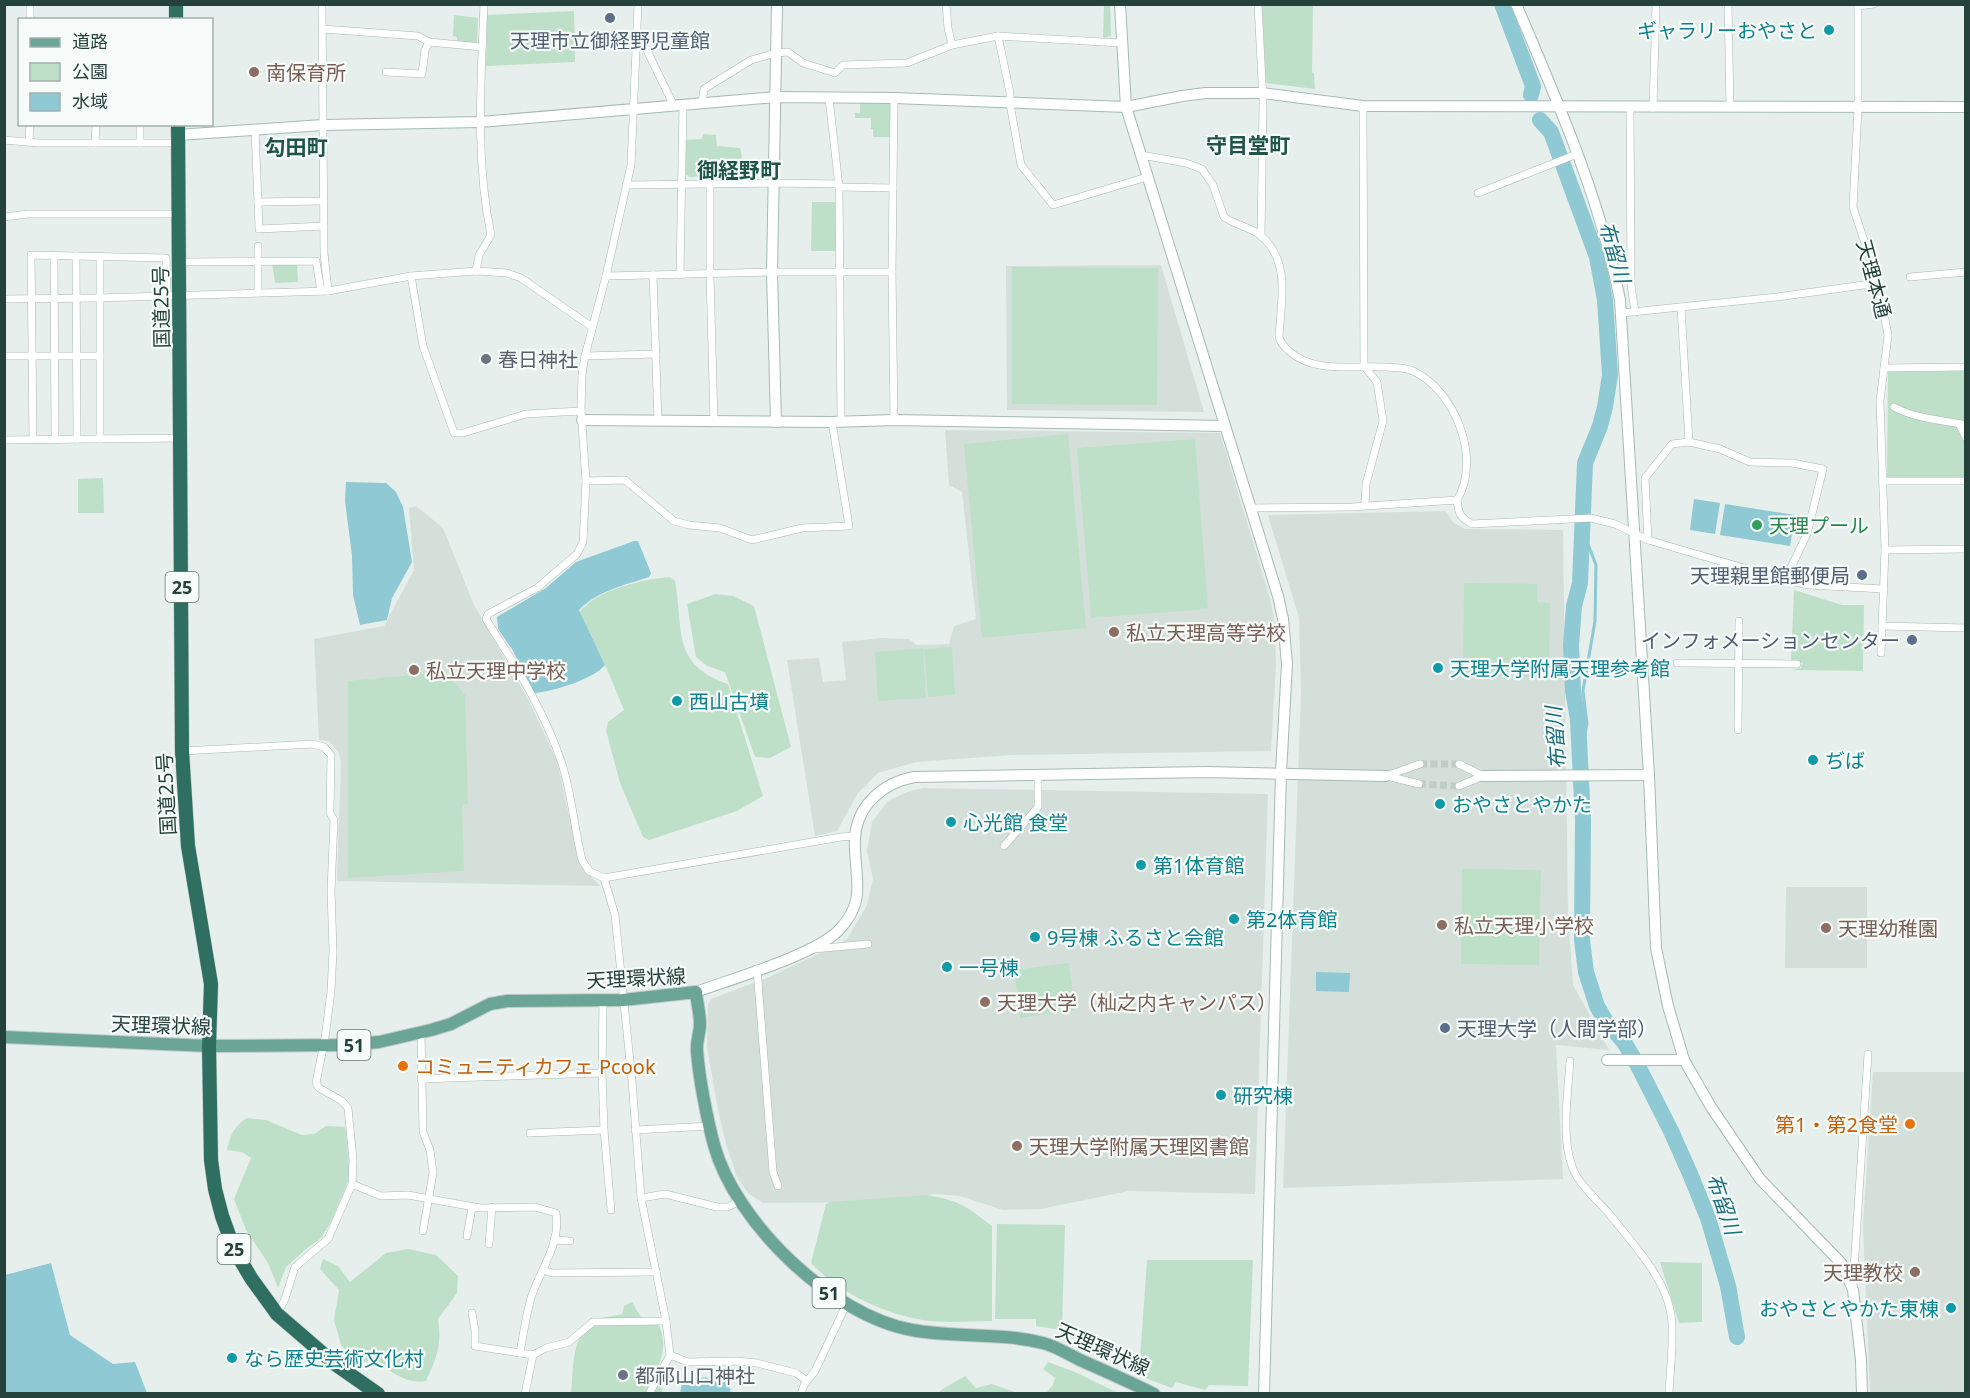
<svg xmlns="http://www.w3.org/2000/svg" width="1970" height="1398" font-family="'Noto Sans','Noto Sans JP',sans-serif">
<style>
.built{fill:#d4dfda}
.green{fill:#bfe0c8}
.water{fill:#8ec9d4}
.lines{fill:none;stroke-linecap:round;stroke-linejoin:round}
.stream{stroke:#8ec9d4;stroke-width:3}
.river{stroke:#8ec9d4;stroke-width:16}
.street-tunnel{stroke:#bfccc8;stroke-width:7;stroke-dasharray:7 3.5;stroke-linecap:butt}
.street-casing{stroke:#a8b8b2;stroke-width:8}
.secondary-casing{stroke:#a4bbb3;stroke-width:12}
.primary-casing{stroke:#c2cac8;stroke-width:14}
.highway-casing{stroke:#c2cac8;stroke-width:15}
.street{stroke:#fff;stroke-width:7}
.secondary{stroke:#fff;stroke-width:10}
.primary{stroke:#6aa596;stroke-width:12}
.highway{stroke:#2f6f62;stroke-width:14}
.service-dot{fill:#5c6f8a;stroke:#f7fbf9;stroke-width:2}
.culture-dot{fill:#0f9aa8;stroke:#f7fbf9;stroke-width:2}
.education-dot{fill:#8d6e63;stroke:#f7fbf9;stroke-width:2}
.worship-dot{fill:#6b7280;stroke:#f7fbf9;stroke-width:2}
.leisure-dot{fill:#2e9e5b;stroke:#f7fbf9;stroke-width:2}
.food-dot{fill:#e8710a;stroke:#f7fbf9;stroke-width:2}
.labels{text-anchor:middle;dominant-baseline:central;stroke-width:4.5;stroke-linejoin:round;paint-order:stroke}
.shield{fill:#f7fbf9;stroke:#637a73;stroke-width:1.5}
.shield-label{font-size:18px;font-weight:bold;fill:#24423a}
.culture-label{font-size:20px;fill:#0d838f;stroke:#f7fbf9;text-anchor:start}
.service-label{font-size:20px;fill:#4e5e75;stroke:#f7fbf9;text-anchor:end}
.education-label{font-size:20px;fill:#785e54;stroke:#f7fbf9;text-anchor:start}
.street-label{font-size:20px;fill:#24423a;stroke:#f7fbf9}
.worship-label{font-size:20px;fill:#5b616d;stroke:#f7fbf9;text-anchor:start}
.leisure-label{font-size:20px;fill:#27864d;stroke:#f7fbf9;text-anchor:start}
.food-label{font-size:20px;fill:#c56008;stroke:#f7fbf9;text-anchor:start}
.neighbourhood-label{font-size:21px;font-weight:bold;fill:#1f5548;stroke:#f7fbf9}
.water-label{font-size:21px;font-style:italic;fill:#1c6f80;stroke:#f7fbf9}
</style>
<rect width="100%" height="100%" fill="#e6efeb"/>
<g class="built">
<polygon points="1161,265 1204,412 1007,410 1006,266"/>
<polygon points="945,430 1220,433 1270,598 1274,619 1276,665 1271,751 1012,755 916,762 878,773 858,793 837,831 815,836 787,660 819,658 823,682 846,680 842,642 881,638 909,639 917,645 949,644 954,626 976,619 962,492 949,485"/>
<polygon points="416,506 443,528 474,605 529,701 557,761 580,865 600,886 337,881 341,762 339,753 329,741 319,740 314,639 384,626 414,570 409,508"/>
<polygon points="1445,511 1454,523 1465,529 1563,530 1568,913 1573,985 1609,1050 1556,1045 1563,1179 1283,1188 1301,692 1299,618 1268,515"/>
<polygon points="923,788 1268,794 1255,1194 1129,1191 1041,1209 1003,1210 960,1196 935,1194 880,1202 763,1203 748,1193 737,1177 726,1144 717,1105 707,1047 708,1005 711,999 769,977 838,945 848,938 867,905 873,879 867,851 872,822 888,801 907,792"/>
<polygon points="1786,887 1867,887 1867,968 1785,968"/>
<polygon points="1873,1072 1965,1072 1965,1393 1870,1393 1863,1226"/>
</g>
<g class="green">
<polygon points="1104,5 1110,5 1111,36 1103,38"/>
<polygon points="1262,5 1313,5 1312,72 1314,74 1315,89 1266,83"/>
<polygon points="574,11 575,62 486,66 487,15"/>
<polygon points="454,15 478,18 477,42 457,42 457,37 453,36"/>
<polygon points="860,99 893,100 892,137 873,137 873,129 871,129 871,118 855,118 855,113 860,113"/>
<polygon points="703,134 716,135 717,146 740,148 746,175 689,177 684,172 683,140 702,139"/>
<polygon points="812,202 835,202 836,251 811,251"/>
<polygon points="272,263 297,263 298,282 275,283"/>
<polygon points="1012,267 1158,268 1157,405 1012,404"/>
<polygon points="1965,371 1965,477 1887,477 1888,372"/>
<polygon points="1068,434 1086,628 982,638 964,444"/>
<polygon points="1195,439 1208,609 1091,618 1077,448"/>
<polygon points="103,478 104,513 78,513 78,479"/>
<path d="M670 577 675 581C684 631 671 664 728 684L763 796 737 811 649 840 643 837 620 783 606 730 608 722 624 710 607 669 580 612C595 590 644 579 670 577Z"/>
<polygon points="1464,583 1537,584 1537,602 1550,603 1549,677 1463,677"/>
<polygon points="1794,590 1842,605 1864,605 1863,671 1791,670 1801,668 1802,663 1791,660"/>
<polygon points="715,594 733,596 754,606 791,747 770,758 755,757 725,672 707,666 696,657 687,604"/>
<polygon points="952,647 955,695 928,697 924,649"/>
<polygon points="923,648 926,698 878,701 875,652"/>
<polygon points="445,672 465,695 468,804 462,805 464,871 348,878 348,681"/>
<polygon points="1462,869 1541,870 1539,965 1461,964"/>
<polygon points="1069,963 1075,1010 1020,1018 1014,970"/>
<path d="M247 1118 266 1120 302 1135 314 1134 326 1126 345 1127 346 1133 350 1177 330 1224 320 1239 306 1249 286 1267 278 1288 268 1263 246 1230 234 1199 251 1158 242 1152 227 1150C231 1134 234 1126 247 1118Z"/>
<path d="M926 1195C959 1200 966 1206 992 1226V1321C967 1321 941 1324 917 1319 879 1311 838 1292 811 1263L826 1204 830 1202Z"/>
<polygon points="997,1224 1065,1225 1062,1330 1036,1326 1036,1319 995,1319"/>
<path d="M408 1249 436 1255 458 1276 457 1293 438 1319C442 1345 437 1357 426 1381 406 1385 389 1370 373 1359L359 1364 341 1345 334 1320 339 1290 320 1269 323 1259 338 1266 350 1282 386 1253Z"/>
<polygon points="1147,1260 1253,1260 1248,1386 1209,1385 1205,1390 1176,1382 1172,1388 1148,1379 1139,1372"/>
<polygon points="1660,1262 1702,1263 1702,1322 1679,1323"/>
<path d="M632 1302 642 1319 654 1318C667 1335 665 1353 656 1371L663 1393 571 1394C574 1368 570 1331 599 1319 606 1316 615 1316 622 1314L624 1306Z"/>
<polygon points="1048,1362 1075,1372 1118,1393 1046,1393 1053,1385 1055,1378 1043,1369"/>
<polygon points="965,1376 976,1388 992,1384 1018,1393 938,1393 941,1390"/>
</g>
<g class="water">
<polygon points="346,482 386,483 396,492 403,507 412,562 392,598 387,620 360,625 353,595 352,556 345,501"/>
<polygon points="1694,499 1720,503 1715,534 1690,530"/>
<polygon points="1725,504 1795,515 1790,546 1720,535"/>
<path d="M634 541H638L651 573 649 577C625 585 597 591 579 610L605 665C594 679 551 692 534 693L512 649 498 629 497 617 546 588 576 562Z"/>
<polygon points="1316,972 1350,973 1349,992 1316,991"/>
<polygon points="51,1263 70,1335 113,1364 135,1362 147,1393 5,1393 5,1275"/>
<polygon points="691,1377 719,1378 728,1382 731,1393 680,1393 682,1384"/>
</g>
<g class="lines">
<polyline class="stream" points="1580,757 1587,724 1583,691 1595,621 1596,565 1583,531"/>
<g class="river">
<polyline points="1502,4 1533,86 1531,95"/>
<polyline points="1540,120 1551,132 1597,257 1605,300 1610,375 1605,407 1600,426 1585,463 1580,583 1574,606 1571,645 1573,691 1578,720 1583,820 1582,940 1586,972 1597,1006 1605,1020 1624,1042 1637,1064 1671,1131 1691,1176 1708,1218 1728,1286 1737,1337"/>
</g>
<g class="street-tunnel">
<polyline points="1420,764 1459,764"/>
<polyline points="1419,784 1459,786"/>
</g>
<defs>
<g id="street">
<polyline points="322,4 324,253 328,291"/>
<path d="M638 4 631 165 606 276 585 356 582 374 581 411 586 481 583 542 577 554 537 588 488 614 486 619C515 665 544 710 561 761 572 793 574 828 582 860L589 871 604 878 841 837 855 836"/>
<polyline points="946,4 948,28 952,45"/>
<polyline points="1258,4 1263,101 1261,236"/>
<polyline points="1728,4 1730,107"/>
<polyline points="1858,4 1858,108 1853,207 1878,283 1888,335 1880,401 1885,550 1881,653"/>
<polyline points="1858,6 1874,4"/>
<polyline points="30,20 30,4"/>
<polyline points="323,29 418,36 429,42 482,47"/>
<polyline points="637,30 674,106"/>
<polyline points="998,36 1010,93 1010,104 1021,165 1053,205 1147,177"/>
<polyline points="386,72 422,74 425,50 429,42"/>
<polyline points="829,98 839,187 841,421"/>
<polyline points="702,104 704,89 751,60 776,53 788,52 803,63 835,73 843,65 907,63 952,45 998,36 1121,43"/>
<polyline points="1363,106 1364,366 1377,382 1383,421 1366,484 1365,505"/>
<polyline points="1630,107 1631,285 1635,312"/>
<polyline points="1653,108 1656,4"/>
<polyline points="255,130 258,202 324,201"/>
<polyline points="4,140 38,143 179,143"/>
<polyline points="29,141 30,124"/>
<polyline points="95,143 96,124"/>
<polyline points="140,143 140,124"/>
<path d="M1141 155 1186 163 1202 169 1213 185 1224 217C1235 225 1251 227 1261 236 1291 261 1281 302 1279 336 1280 343 1284 346 1289 351 1314 374 1354 365 1386 367 1394 368 1404 367 1413 371 1455 390 1482 459 1457 500L1352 507 1251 508"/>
<polyline points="710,184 710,275 714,422"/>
<polyline points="626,185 774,183 839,184"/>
<polyline points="839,187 893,188"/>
<polyline points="1478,193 1577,154"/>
<polyline points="258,202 259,229 324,226"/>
<polyline points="4,217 28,214 179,214"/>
<polyline points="54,255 55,439"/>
<polyline points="76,256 77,439"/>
<polyline points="100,256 100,439"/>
<polyline points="180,262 316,261 321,291"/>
<path d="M476 271 479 255 491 235C475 158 481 82 484 4"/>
<polyline points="653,275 658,421"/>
<polyline points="680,275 683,105"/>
<polyline points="411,276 423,346 454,433 463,433 526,414 581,411"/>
<polyline points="606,276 772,272 892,272"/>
<polyline points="1910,277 1966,272"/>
<polyline points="258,293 258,246"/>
<polyline points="4,299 99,298 328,291 411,276 476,271 507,273 521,278 592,327"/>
<polyline points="1681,307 1689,442"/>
<polyline points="1622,313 1777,297 1878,283"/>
<polyline points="4,356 100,356"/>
<polyline points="585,356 656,354"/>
<polyline points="1884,368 1966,367"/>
<path d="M1894 407C1916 419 1942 420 1966 425"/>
<polyline points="894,420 892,272 894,98"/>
<polyline points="1959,424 1966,438"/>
<polyline points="33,439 31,255 166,258 167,296"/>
<polyline points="4,440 181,438"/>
<polyline points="586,481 625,480 674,521 689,525 720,528 752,540 802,528 849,526 832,422"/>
<polyline points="1883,481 1966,481"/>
<path d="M1457 500C1458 512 1460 518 1472 524L1591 518 1615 524 1648 540 1785 580 1809 585 1884 589"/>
<polyline points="1648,540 1645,478 1672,444 1689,442 1720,449 1750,462 1792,463 1823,469 1807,534 1785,580"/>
<polyline points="1885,550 1966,549"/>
<polyline points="1882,626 1966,628"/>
<polyline points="1677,663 1797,664"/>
<polyline points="1738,730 1739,621"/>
<polyline points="182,751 313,744 324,747 331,755 330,813 334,820 331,891 333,951 331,991 325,1038 316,1083 319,1088 342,1101 348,1108 353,1160 352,1184 328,1239 295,1267 285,1299 277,1314"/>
<polyline points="1459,764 1483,776"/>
<polyline points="1386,776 1420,764"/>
<polyline points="1387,776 1419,784"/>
<polyline points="1459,786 1483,776"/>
<polyline points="1004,846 1038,807 1038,775"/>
<polyline points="604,878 615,915 632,1081 641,1198 666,1321 670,1355 649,1394"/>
<polyline points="814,949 868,944"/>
<polyline points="757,969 773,1172 778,1186"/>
<polyline points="421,1033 423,1132 430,1150 433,1173 423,1231"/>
<path d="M1570 1061C1568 1092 1561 1137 1572 1166 1578 1185 1598 1200 1611 1216 1635 1247 1671 1283 1672 1325 1673 1348 1670 1371 1669 1394"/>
<polyline points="602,1073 604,1130 611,1210"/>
<polyline points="421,1079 602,1073 603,1000"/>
<polyline points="635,1130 710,1126"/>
<polyline points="530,1133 604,1130"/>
<path d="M352 1184 381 1196 408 1195 480 1208 535 1207 556 1213C561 1244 540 1270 531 1298 526 1316 523 1335 520 1353L533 1355 546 1348 569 1342 593 1322 666 1321"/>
<polyline points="641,1198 665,1194 717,1207 728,1207 739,1201"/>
<polyline points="467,1236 472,1207"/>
<polyline points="554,1240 570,1241"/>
<polyline points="489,1244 492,1207"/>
<polyline points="543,1270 552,1273 656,1272"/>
<polyline points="1853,1285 1868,1054"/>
<polyline points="472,1313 475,1330 475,1346 520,1353"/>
<polyline points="670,1355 688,1362 736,1361 757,1363 796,1373 807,1381"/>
<polyline points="525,1394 533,1355"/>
<polyline points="801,1394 804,1385 815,1371 846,1305"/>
</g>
<g id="secondary">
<polyline points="1120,4 1126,107 1278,596 1283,619 1287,664 1281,773 1264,1394"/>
<path d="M1516 4C1557 100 1600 197 1620 300L1649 775 1656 948 1668 1006 1684 1060 1711 1107 1760 1179 1842 1264 1853 1290 1861 1360 1862 1394"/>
<polyline points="178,135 323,125 480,122 777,97 894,98 1126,107 1182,96 1206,93 1262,93 1363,106 1966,107"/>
<polyline points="582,420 832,422 894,420 1225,426"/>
<polyline points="776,422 772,272 777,4"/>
<polyline points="1483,776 1649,775"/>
<path d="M696 992C731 979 815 955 839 930 869 899 853 874 855 838 857 805 883 783 914 777L1206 772 1386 776"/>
<polyline points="1607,1060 1684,1060"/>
</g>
<path id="primary" d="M4 1037 209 1046 344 1045 379 1042 431 1030 451 1024 490 1004 507 1001 623 1000 696 992C697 1003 700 1014 700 1024 700 1033 696 1042 697 1051 699 1078 707 1119 714 1145 735 1222 832 1316 912 1330 955 1338 999 1332 1043 1343 1055 1346 1068 1354 1080 1360 1105 1371 1130 1382 1154 1394"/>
<g id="highway">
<polyline points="176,4 176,20"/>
<polyline points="178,124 182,751 188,846 211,984 209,1046 211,1160 215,1189 222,1216 234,1249 251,1278 277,1314 335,1364 378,1394"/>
</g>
</defs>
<use href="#street" class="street-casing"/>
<use href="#secondary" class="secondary-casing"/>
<use href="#primary" class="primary-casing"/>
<use href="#highway" class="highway-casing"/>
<use href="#street" class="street"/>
<use href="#secondary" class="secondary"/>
<use href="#primary" class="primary"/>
<use href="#highway" class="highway"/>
</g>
<g class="service-dot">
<circle cx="610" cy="18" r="6"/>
<circle cx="1862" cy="575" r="6"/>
<circle cx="1912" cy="640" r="6"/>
<circle cx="1445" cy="1028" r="6"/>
</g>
<g class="culture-dot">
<circle cx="1829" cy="30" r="6"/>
<circle cx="1438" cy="668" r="6"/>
<circle cx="677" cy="701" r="6"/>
<circle cx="1813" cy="760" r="6"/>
<circle cx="1440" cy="804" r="6"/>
<circle cx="951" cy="822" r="6"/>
<circle cx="1141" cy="865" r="6"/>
<circle cx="1234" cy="919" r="6"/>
<circle cx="1035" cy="937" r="6"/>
<circle cx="947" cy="967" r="6"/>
<circle cx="1221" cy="1095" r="6"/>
<circle cx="1951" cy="1308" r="6"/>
<circle cx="232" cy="1358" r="6"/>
</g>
<g class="education-dot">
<circle cx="254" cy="72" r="6"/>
<circle cx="1114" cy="632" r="6"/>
<circle cx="414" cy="670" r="6"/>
<circle cx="1442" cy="925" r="6"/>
<circle cx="1826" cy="928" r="6"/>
<circle cx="985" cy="1002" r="6"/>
<circle cx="1017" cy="1146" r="6"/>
<circle cx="1915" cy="1272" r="6"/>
</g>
<g class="worship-dot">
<circle cx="486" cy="359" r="6"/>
<circle cx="623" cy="1375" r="6"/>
</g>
<circle class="leisure-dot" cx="1757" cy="525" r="6"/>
<g class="food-dot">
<circle cx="403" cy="1066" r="6"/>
<circle cx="1910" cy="1124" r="6"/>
</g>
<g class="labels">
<g class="shield">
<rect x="165.5" y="572" width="33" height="30" rx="4.5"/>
<rect x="337.5" y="1030" width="33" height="30" rx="4.5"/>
<rect x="217.5" y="1234" width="33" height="30" rx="4.5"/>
<rect x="812.5" y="1278" width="33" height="30" rx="4.5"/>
</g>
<g class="shield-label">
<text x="182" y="587">25</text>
<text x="354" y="1045">51</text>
<text x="234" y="1249">25</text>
<text x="829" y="1293">51</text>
</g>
<g class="culture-label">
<text x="1817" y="30" text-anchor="end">ギャラリーおやさと</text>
<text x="1450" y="668">天理大学附属天理参考館</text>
<text x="689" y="701">西山古墳</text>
<text x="1825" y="760">ぢば</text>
<text x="1452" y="804">おやさとやかた</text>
<text x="963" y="822">心光館 食堂</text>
<text x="1153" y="865">第1体育館</text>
<text x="1246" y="919">第2体育館</text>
<text x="1047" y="937">9号棟 ふるさと会館</text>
<text x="959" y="967">一号棟</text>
<text x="1233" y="1095">研究棟</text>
<text x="1939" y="1308" text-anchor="end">おやさとやかた東棟</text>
<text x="244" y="1358">なら歴史芸術文化村</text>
</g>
<g class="service-label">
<text x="610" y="40" text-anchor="middle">天理市立御経野児童館</text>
<text x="1850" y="575">天理親里館郵便局</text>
<text x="1900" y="640">インフォメーションセンター</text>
<text x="1457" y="1028" text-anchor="start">天理大学（人間学部）</text>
</g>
<g class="education-label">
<text x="266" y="72">南保育所</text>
<text x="1126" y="632">私立天理高等学校</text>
<text x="426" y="670">私立天理中学校</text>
<text x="1454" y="925">私立天理小学校</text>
<text x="1838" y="928">天理幼稚園</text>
<text x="997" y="1002">天理大学（杣之内キャンパス）</text>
<text x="1029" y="1146">天理大学附属天理図書館</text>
<text x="1903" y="1272" text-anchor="end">天理教校</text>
</g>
<g class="street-label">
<text transform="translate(1874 279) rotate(75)">天理本通</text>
<text transform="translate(161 307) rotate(-91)">国道25号</text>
<text transform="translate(166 794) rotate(-93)">国道25号</text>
<text transform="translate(636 978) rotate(-3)">天理環状線</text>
<text transform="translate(161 1025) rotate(2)">天理環状線</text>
<text transform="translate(1103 1349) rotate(24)">天理環状線</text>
</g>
<g class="worship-label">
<text x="498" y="359">春日神社</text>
<text x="635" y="1375">都祁山口神社</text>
</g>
<g class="leisure-label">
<text x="1769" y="525">天理プール</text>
</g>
<g class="food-label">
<text x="415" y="1066">コミュニティカフェ Pcook</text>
<text x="1898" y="1124" text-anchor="end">第1・第2食堂</text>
</g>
<g class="neighbourhood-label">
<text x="1248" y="145">守目堂町</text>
<text x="296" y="147">勾田町</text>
<text x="739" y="170">御経野町</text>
</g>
<g class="water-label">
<text transform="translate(1615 252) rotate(74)">布留川</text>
<text transform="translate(1555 738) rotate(-94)">布留川</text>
<text transform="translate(1724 1204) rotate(71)">布留川</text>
</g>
</g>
<rect width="1970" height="1398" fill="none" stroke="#24423a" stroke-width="12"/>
<rect x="18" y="18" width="195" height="108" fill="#f7fbf9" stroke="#a3b1ad" stroke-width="1.5"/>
<rect x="30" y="38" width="30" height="9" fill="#6aa596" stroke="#a3b1ad" stroke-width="1.5"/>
<text x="72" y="48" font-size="18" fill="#24423a">道路</text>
<rect x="30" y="63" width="30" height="18" fill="#bfe0c8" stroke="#a3b1ad" stroke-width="1.5"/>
<text x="72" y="78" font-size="18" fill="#24423a">公園</text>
<rect x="30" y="93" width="30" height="18" fill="#8ec9d4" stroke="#a3b1ad" stroke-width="1.5"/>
<text x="72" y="108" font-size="18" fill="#24423a">水域</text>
</svg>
